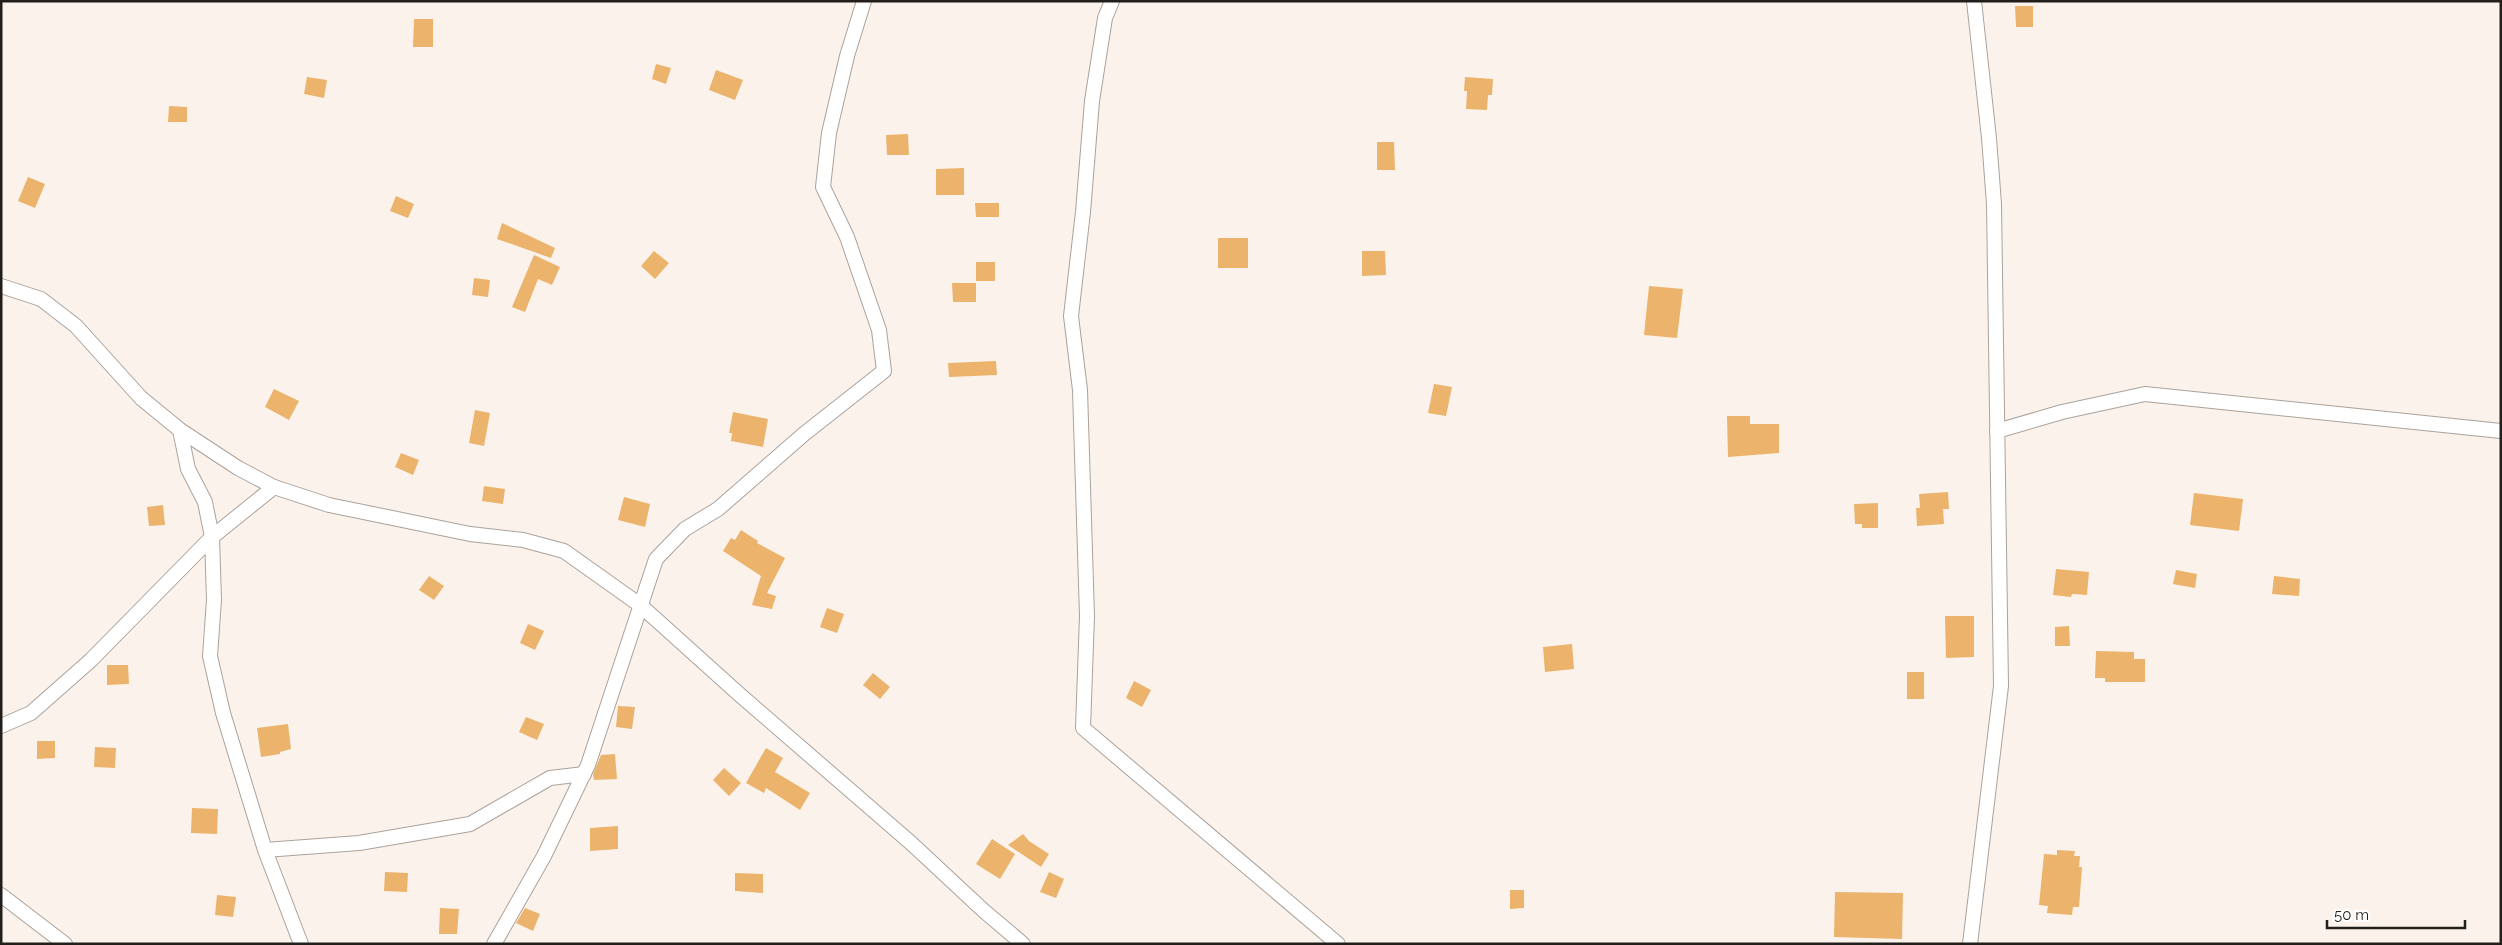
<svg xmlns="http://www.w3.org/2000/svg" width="2502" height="945" font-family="Raleway,sans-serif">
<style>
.building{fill:#ebb36c}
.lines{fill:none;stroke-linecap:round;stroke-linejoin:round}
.street-casing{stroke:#aaa29b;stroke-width:16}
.street{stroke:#fff;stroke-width:14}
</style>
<rect width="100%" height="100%" fill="#fbf3eb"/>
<g class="building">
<polygon points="2015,6 2033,6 2033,27 2016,27"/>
<polygon points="414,19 433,19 433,47 413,47"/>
<polygon points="656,64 671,68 666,84 652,79"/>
<polygon points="716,70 743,80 735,100 709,90"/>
<polygon points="307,77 327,80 324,98 304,94"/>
<polygon points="1465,77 1493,79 1492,95 1488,95 1487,110 1466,109 1467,91 1464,91"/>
<polygon points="169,106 187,107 187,122 168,122"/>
<polygon points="908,134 909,155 887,155 886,135"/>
<polygon points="1377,142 1394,142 1395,170 1377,170"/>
<polygon points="964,168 964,195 936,195 936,169"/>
<polygon points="28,177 45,184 35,208 18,201"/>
<polygon points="396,196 414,204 408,218 390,211"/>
<polygon points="975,203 999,203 999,217 976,217"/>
<polygon points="502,223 555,248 551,258 497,239"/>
<rect x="1218" y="238" width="30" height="30"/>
<polygon points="654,251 669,263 655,279 641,266"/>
<polygon points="1362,251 1385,251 1386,275 1362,276"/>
<polygon points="534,255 560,267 552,285 538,279 525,312 512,307"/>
<rect x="976" y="262" width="19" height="19"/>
<polygon points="474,278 490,280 488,297 472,295"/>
<polygon points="952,283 976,283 976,302 953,302"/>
<polygon points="1649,286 1683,289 1677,338 1644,335"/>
<polygon points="996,361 997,375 949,377 948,363"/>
<polygon points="1434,384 1452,387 1446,416 1428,413"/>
<polygon points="274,389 299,401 289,420 265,407"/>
<polygon points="475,410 490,413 484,446 469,443"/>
<polygon points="733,412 768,419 763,447 731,441 732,433 729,433"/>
<polygon points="1727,416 1750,416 1750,424 1779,424 1779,453 1728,457"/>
<polygon points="401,453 419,460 413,475 395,467"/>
<polygon points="484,486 505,489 503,504 482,501"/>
<polygon points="1948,492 1949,509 1943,509 1944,524 1917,526 1916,508 1920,508 1919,494"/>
<polygon points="2194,493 2243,499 2239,531 2190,525"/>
<polygon points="624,497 650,504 645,527 618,520"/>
<polygon points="1878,503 1878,528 1862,528 1862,524 1855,524 1854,504"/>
<polygon points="163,505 165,525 149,526 147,507"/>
<polygon points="741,530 758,541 757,543 785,558 767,593 776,596 772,609 752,605 761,576 723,551 731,538 735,540"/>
<polygon points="2056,569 2089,572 2087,595 2072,594 2071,597 2053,595"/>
<polygon points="2176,570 2197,574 2195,588 2173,584"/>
<polygon points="429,576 444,586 434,600 419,590"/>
<polygon points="2274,576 2300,579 2299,596 2272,594"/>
<polygon points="827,608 844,614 837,633 820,627"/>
<polygon points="1945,616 1974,616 1974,657 1946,658"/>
<polygon points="528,624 544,631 535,650 520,643"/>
<polygon points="2069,626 2070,646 2055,646 2055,627"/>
<polygon points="1572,644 1574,669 1545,672 1543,647"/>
<polygon points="2096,651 2134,652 2134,659 2145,659 2145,682 2105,682 2105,678 2095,678"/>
<polygon points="107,665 128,665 129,684 107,685"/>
<rect x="1907" y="672" width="17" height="27"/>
<polygon points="873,673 890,687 880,699 863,685"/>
<polygon points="1134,681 1151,690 1142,707 1126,698"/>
<polygon points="618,706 635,707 632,729 616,727"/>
<polygon points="526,717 544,724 537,740 519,732"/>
<polygon points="288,724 291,749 280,752 280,754 261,757 257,728"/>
<polygon points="37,741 55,741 55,758 37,759"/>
<polygon points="95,747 116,748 115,768 94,767"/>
<polygon points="766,748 783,758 775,772 810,793 800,810 766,788 764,793 746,783"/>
<polygon points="615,754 617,779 594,780 593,774 601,755"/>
<polygon points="724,768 741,783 729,796 713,780"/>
<polygon points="192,808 218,809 217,834 191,833"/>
<polygon points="618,826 618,849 590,851 590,828"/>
<polygon points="1023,834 1029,841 1049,854 1041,867 1008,845"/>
<polygon points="992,839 1015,854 1000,879 976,864"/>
<polygon points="2057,850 2075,851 2074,856 2080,856 2079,867 2082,867 2079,907 2073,907 2072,915 2047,913 2048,906 2039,905 2044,854 2057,855"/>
<polygon points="385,872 408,873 407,892 384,891"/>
<polygon points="1049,872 1064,879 1056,898 1040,892"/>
<polygon points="735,873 763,874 763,893 735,891"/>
<polygon points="1510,890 1524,890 1524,908 1510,909"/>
<polygon points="1835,892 1903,893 1902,939 1834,937"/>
<polygon points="217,895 236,897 233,917 215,915"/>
<polygon points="440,908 459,909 457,934 439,934"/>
<polygon points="525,908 540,914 533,931 516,923"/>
</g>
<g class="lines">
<defs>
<g id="street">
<polyline points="1112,1 1105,18 1092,101 1083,212 1071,316 1080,390 1087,616 1083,728 1338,944"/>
<polyline points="1,286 41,299 76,326 141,398 180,430 238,468 274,487 329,505 470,534 523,540 564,551 640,605 740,695 911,843 984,911 1023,944"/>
<polyline points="180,430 188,469 205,502 212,537 214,600 210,656 223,713 265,850 301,944"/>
<polyline points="1997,431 2062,412 2145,394 2501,431"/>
<polyline points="1,726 31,713 91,660 212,537 274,487"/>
<polyline points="265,850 359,843 470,824 550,778 584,774"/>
<polyline points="1,895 65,944"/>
<polyline points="494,944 544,856 588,765 656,559 685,529 718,509 804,434 884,371 879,330 847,237 823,187 829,133 847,56 864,1"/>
<polyline points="1970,944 2001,686 1994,204 1989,138 1974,1"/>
</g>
</defs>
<use href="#street" class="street-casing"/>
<use href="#street" class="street"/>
</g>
<rect width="2502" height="945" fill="none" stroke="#211e1b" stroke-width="5"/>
<path d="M2327 920v8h138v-8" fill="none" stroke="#211e1b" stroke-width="2.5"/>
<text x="2334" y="920" font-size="15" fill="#211e1b" stroke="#ffffff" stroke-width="4" paint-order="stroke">50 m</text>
</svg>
